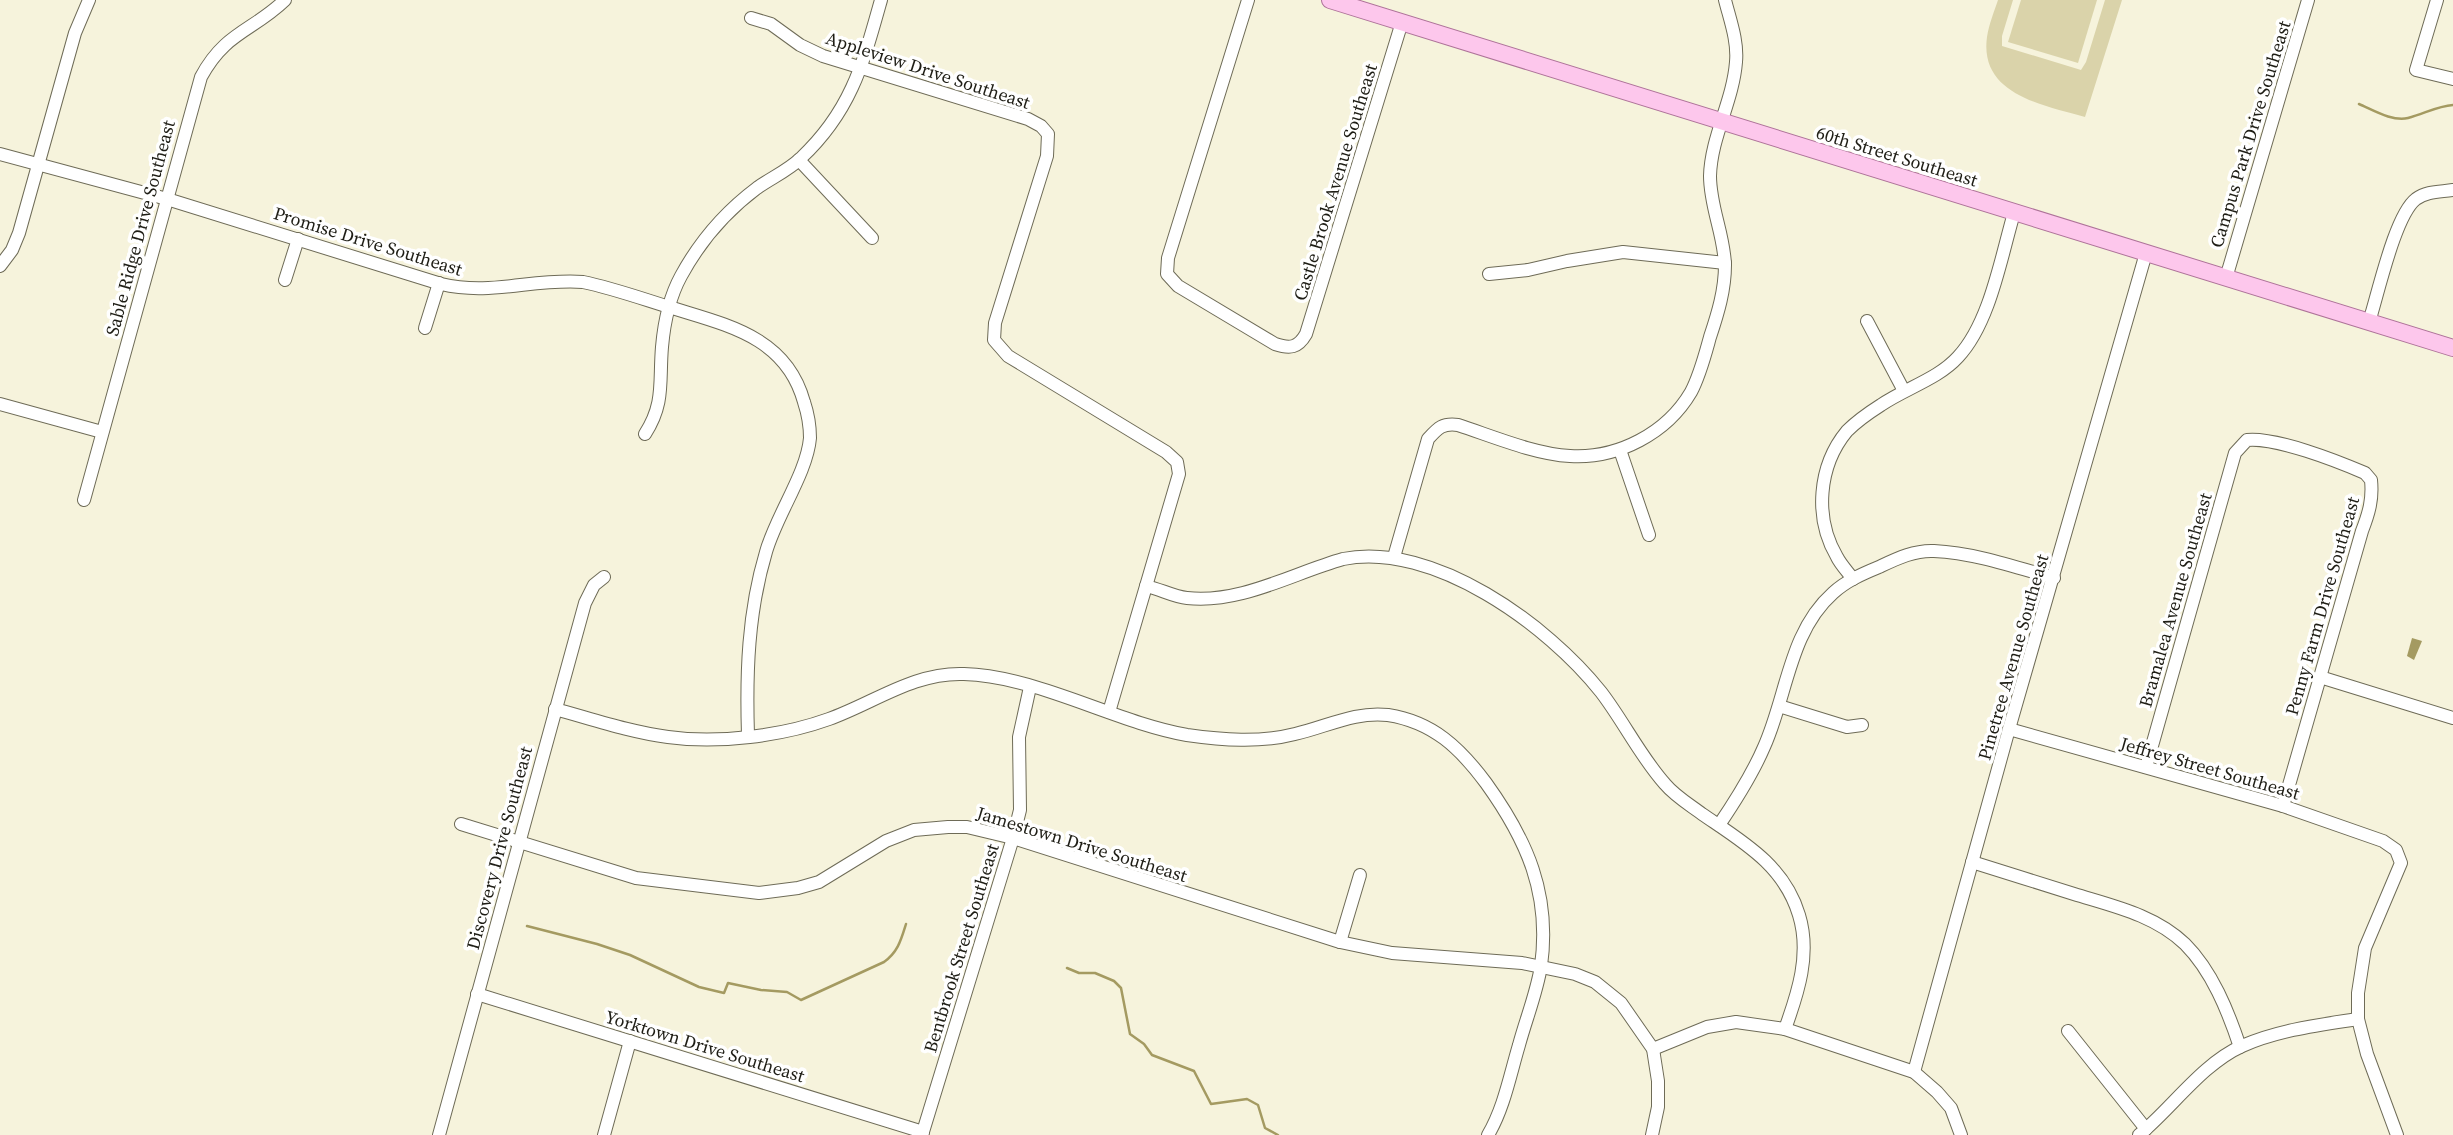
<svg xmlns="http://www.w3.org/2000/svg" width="2453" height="1135" font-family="'Source Serif 4',serif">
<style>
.green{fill:#dad3aa}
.water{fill:#a49a61}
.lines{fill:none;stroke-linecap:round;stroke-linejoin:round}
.stream{stroke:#a49a61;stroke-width:2.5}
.minor-casing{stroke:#6e6b57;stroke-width:14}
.major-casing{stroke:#ae7399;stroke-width:18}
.minor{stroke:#fff;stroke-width:12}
.major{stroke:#fdc7ec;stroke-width:16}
.labels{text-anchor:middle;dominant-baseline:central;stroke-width:7;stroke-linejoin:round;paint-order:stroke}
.street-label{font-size:18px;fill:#1e1d15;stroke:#fff}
</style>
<rect width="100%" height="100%" fill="#f6f3dc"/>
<g class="green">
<path d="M1998 0H2013L2002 36V46L2081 70 2086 62 2105 0H2122L2085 117C2044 105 1979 95 1987 37 1989 24 1994 12 1998 0Z"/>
<polygon points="2021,0 2097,0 2078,63 2008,42"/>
</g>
<polygon class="water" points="2412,638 2422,641 2414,660 2407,656"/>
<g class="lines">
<g class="stream">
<path d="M2359 104C2373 110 2393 122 2408 118 2424 114 2437 106 2453 105"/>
<path d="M527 926 597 944 630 955 699 987 724 993 728 983 761 990 787 992 801 1000 884 962C898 952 901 940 906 924"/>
<polyline points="1067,968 1079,973 1095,973 1114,981 1121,988 1130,1034 1144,1044 1152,1055 1194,1071 1211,1104 1247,1099 1258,1105 1265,1128 1278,1135"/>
</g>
<defs>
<g id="minor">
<path d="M1248 0 1168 258 1167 274 1178 286 1275 344C1290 349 1298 348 1306 334L1402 22"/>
<polyline points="2437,0 2416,70 2453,79"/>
<polyline points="751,18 771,24 800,45 823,56 1028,119 1041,126 1048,134 1047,156 995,323 994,340 1008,356 1166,452 1177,462 1179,474 1109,712"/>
<path d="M0 154 167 199 441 284C491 296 534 278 583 282 612 288 640 298 669 307 726 325 786 336 804 402 808 414 810 426 810 438 807 473 776 516 766 552 748 612 746 673 748 735"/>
<polyline points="799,160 872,238"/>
<polyline points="0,266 12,250 19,233 75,33 89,0"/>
<polyline points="1489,274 1528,270 1567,261 1623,252 1725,263"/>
<polyline points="2226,278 2308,0"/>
<polyline points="285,280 298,239"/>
<polyline points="1867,321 1904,391"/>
<path d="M2369 322C2378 294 2395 215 2416 199 2427 191 2440 192 2453 190"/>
<polyline points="425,328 439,283"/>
<polyline points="0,404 102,432"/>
<path d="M645 434C665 403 659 382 662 347 664 324 670 296 681 276 700 241 725 212 757 188 771 178 789 170 801 158 851 111 863 64 881 0"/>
<polyline points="1620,450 1649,535"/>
<path d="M84 500 201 77C225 32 253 31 285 0"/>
<path d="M1394 557 1428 439C1438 428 1442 423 1458 425 1492 436 1534 454 1570 456 1618 459 1667 433 1691 392 1700 375 1705 355 1710 337 1718 313 1725 290 1725 265 1724 234 1710 207 1710 176 1711 137 1733 101 1736 62 1738 41 1730 20 1725 0"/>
<path d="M1853 579C1848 572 1841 565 1837 557 1814 518 1818 466 1847 431 1856 422 1870 412 1881 405 1906 388 1938 379 1958 357 1990 323 2001 257 2014 213"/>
<path d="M1146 586C1160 589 1174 597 1187 598 1241 604 1293 573 1343 559 1433 541 1548 625 1601 692 1624 722 1640 756 1665 784 1675 796 1690 805 1702 814 1743 842 1784 865 1799 915 1811 954 1798 993 1785 1029"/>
<polyline points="2320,677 2453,718"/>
<polyline points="1779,706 1847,727 1862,725"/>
<path d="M555 709C592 719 630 732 668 737 718 744 782 736 829 719 874 703 914 672 964 674 1037 676 1114 722 1187 735 1222 740 1260 743 1295 734 1326 727 1355 711 1388 715 1433 722 1460 748 1486 783 1527 840 1551 894 1541 966 1537 992 1526 1019 1519 1045 1510 1075 1504 1108 1488 1135"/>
<polyline points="2009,729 2283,806 2383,841 2396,850 2401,863 2365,948 2358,993 2358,1019 2367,1054 2397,1135"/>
<path d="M2146 767 2235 453 2247 440C2276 437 2337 461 2365 473L2371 480C2373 499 2369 513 2362 531L2283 806"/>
<polyline points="461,824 636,878 759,893 798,888 819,882 886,841 914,830 948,827 967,827 1013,838 1340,942 1392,953 1522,963 1575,974 1595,982 1621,1003 1653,1049 1658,1081 1658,1107 1652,1135"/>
<path d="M1719 825C1736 800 1752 775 1764 747 1787 696 1789 632 1833 593 1846 581 1862 574 1879 567 1896 559 1914 550 1934 551 1975 553 2015 567 2054 578"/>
<path d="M1972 862C2006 873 2040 883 2074 894 2113 906 2155 915 2185 944 2212 971 2228 1011 2240 1047"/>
<polyline points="1340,942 1360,875"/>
<polyline points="477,994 923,1132"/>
<polyline points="2068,1031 2146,1129"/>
<polyline points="1653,1049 1707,1027 1736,1022 1785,1029 1914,1072 1937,1092 1951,1108 1961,1135"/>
<polyline points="1914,1072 2009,729 2146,253"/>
<polyline points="439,1135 585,603 594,585 604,577"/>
<polyline points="604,1135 630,1041"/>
<polyline points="922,1135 1013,838 1020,810 1019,737 1030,687"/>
<path d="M2139 1135C2172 1108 2202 1064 2242 1046 2278 1030 2319 1025 2358 1019"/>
</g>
<polyline id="major" points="1330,0 2453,348"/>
</defs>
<use href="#minor" class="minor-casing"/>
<use href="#major" class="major-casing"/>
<use href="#minor" class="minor"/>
<use href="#major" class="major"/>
</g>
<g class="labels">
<g class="street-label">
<text transform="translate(928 70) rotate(18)">Appleview Drive Southeast</text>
<text transform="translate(2250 134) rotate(-73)">Campus Park Drive Southeast</text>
<text transform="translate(1897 156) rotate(17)">60th Street Southeast</text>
<text transform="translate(1335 182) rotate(-73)">Castle Brook Avenue Southeast</text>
<text transform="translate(140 228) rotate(-75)">Sable Ridge Drive Southeast</text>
<text transform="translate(368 241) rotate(17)">Promise Drive Southeast</text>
<text transform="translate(2175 600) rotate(-74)">Bramalea Avenue Southeast</text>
<text transform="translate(2322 606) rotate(-74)">Penny Farm Drive Southeast</text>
<text transform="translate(2013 657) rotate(-74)">Pinetree Avenue Southeast</text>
<text transform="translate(2210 768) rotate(16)">Jeffrey Street Southeast</text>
<text transform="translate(1082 844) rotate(17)">Jamestown Drive Southeast</text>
<text transform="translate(499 848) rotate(-75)">Discovery Drive Southeast</text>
<text transform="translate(961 948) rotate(-73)">Bentbrook Street Southeast</text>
<text transform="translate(705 1046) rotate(17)">Yorktown Drive Southeast</text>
</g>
</g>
</svg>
